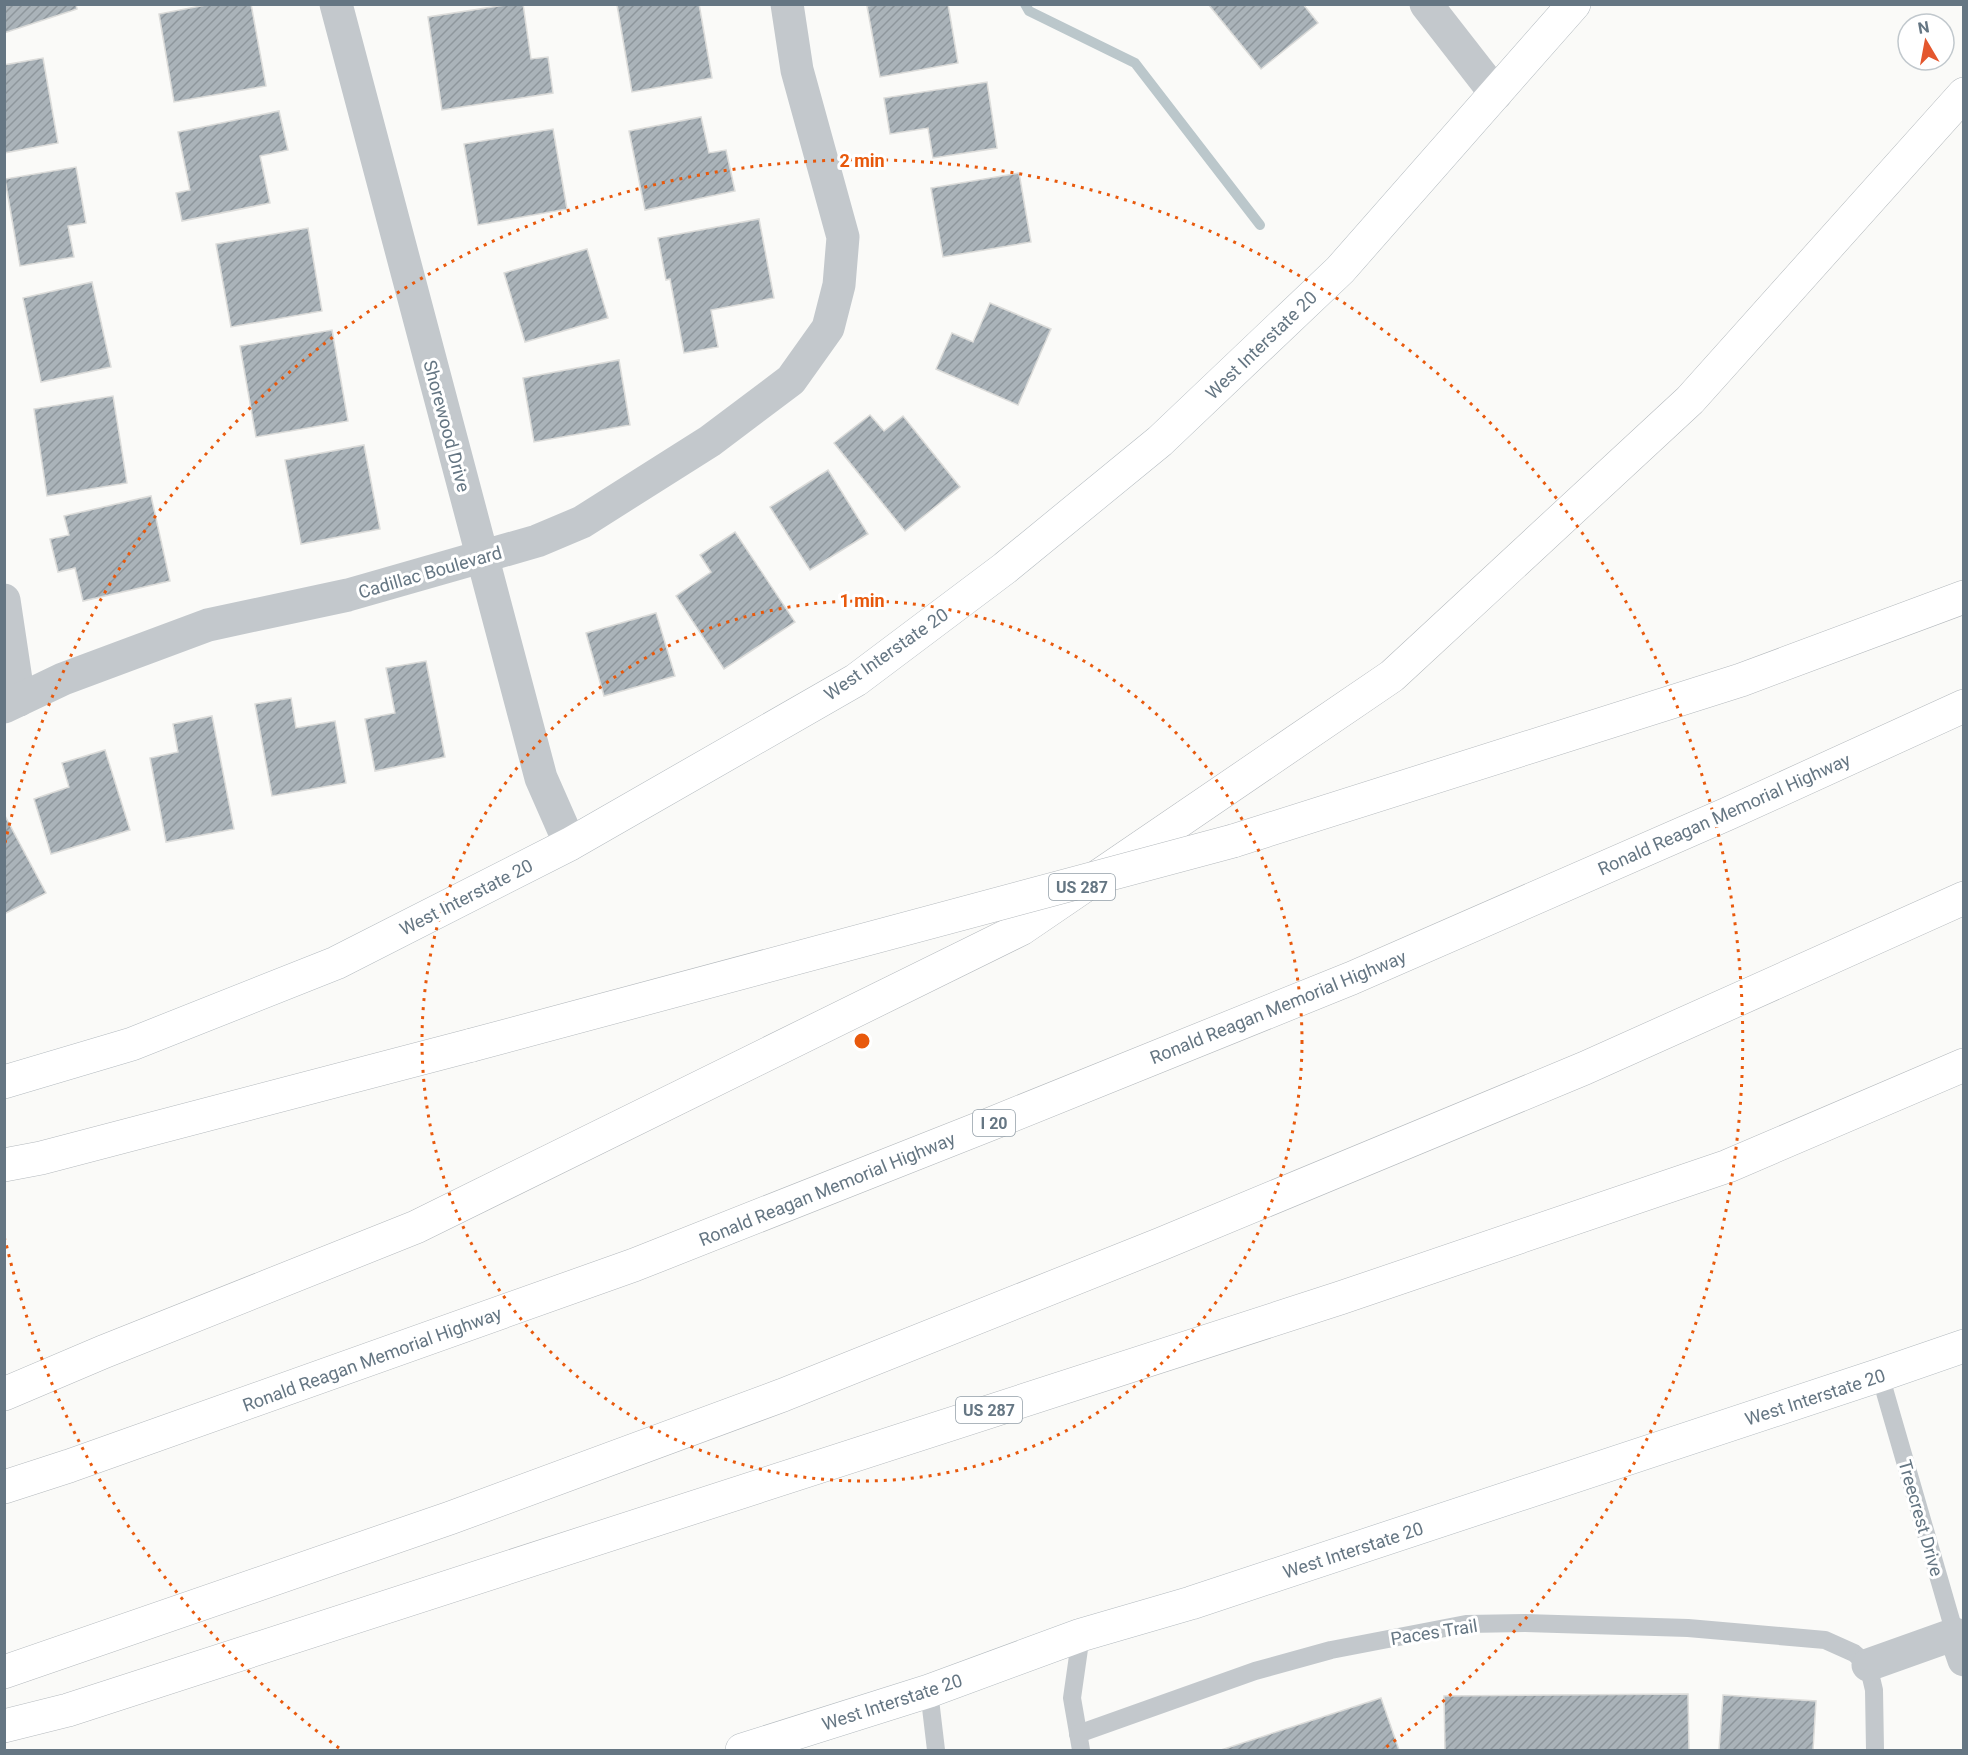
<svg xmlns="http://www.w3.org/2000/svg" width="1968" height="1755" font-family="Roboto,sans-serif">
<style>
.lines{fill:none;stroke-linecap:round;stroke-linejoin:round}
.stream{stroke:#bbc7cb;stroke-width:10}
.building{fill:url(#building-hatch);stroke:#dcdcda;stroke-width:1.5}
.secondary-casing{stroke:#b3babf;stroke-width:34}
.motorway-casing{stroke:#b4b9bd;stroke-width:34}
.service{stroke:#c3c8cc;stroke-width:18}
.minor{stroke:#c3c8cc;stroke-width:33}
.tertiary{stroke:#c3c8cc;stroke-width:33}
.secondary{stroke:#fff;stroke-width:33}
.motorway{stroke:#fff;stroke-width:33}
.motorway-bridge-casing{stroke:#b4b9bd;stroke-width:34;stroke-linecap:butt}
.motorway-bridge{stroke:#fff;stroke-width:33}
.ring{fill:none;stroke:#e8590c;stroke-width:3;stroke-dasharray:3 6}
.labels{text-anchor:middle;dominant-baseline:central;stroke-width:6;stroke-linejoin:round;paint-order:stroke}
.shield{fill:#fff;stroke:#939fa8;stroke-width:1.5}
.shield-label{font-size:16px;font-weight:bold;fill:#657683}
.street-label{font-size:18px;fill:#657683;stroke:#fff}
.centre{fill:#e8590c;stroke:#fff;stroke-width:3}
.ring-label{font-size:18px;text-anchor:middle;font-weight:bold;fill:#e8590c;stroke:#fff;stroke-width:6;stroke-linejoin:round;paint-order:stroke}
</style>
<defs>
<pattern id="building-hatch" width="6" height="6" patternUnits="userSpaceOnUse" patternTransform="scale(1.5)"><rect width="6" height="6" fill="#aab3b9"/><path d="M-1 1l2-2M0 6l6-6M5 7l2-2" fill="none" stroke="#8e969c"/></pattern>
</defs>
<rect width="100%" height="100%" fill="#fafaf8"/>
<g class="lines">
<polyline class="stream" points="1025,4 1029,11 1135,63 1260,225"/>
</g>
<g class="building">
<polygon points="4,4 76,4 77,9 4,33"/>
<polygon points="211,4 251,4 266,86 174,102 159,14"/>
<polygon points="511,4 523,4 531,59 548,57 553,93 442,110 428,17"/>
<polygon points="699,4 712,78 632,92 617,5"/>
<polygon points="878,4 948,4 958,63 880,77 867,6"/>
<polygon points="1208,4 1303,4 1318,23 1261,69"/>
<polygon points="43,58 58,143 4,153 4,65"/>
<polygon points="987,82 997,148 933,158 928,128 890,134 884,98"/>
<polygon points="279,111 288,150 260,156 270,203 182,221 176,193 190,190 178,132"/>
<polygon points="701,117 709,153 726,150 735,191 645,210 629,131"/>
<polygon points="553,129 567,209 478,225 464,144"/>
<polygon points="76,167 86,223 68,226 74,257 20,266 5,179"/>
<polygon points="1019,173 1031,242 943,257 931,188"/>
<polygon points="759,219 774,298 711,310 718,347 684,353 670,279 666,280 658,238"/>
<polygon points="308,228 322,311 231,327 216,244"/>
<polygon points="587,249 608,318 525,342 504,273"/>
<polygon points="92,282 111,367 41,382 23,298"/>
<polygon points="990,303 1051,329 1018,405 936,369 952,333 973,342"/>
<polygon points="332,330 348,421 256,437 240,346"/>
<polygon points="619,360 630,425 534,442 523,378"/>
<polygon points="113,396 127,483 47,496 34,409"/>
<polygon points="870,415 884,431 903,416 960,487 905,531 834,443"/>
<polygon points="364,445 380,529 301,544 285,460"/>
<polygon points="828,470 868,534 810,570 770,507"/>
<polygon points="151,496 170,581 83,601 75,568 58,572 50,539 69,535 64,516"/>
<polygon points="735,532 795,622 724,669 676,596 711,572 700,555"/>
<polygon points="656,613 675,676 604,696 586,633"/>
<polygon points="426,661 445,757 375,771 365,719 395,713 386,668"/>
<polygon points="291,698 296,728 335,721 346,783 272,796 255,704"/>
<polygon points="212,716 234,829 166,842 150,758 178,752 173,724"/>
<polygon points="105,750 130,830 51,854 34,799 69,787 62,763"/>
<polygon points="4,814 46,893 4,914"/>
<polygon points="1688,1694 1689,1750 1445,1750 1444,1696"/>
<polygon points="1723,1695 1816,1701 1813,1750 1719,1750"/>
<polygon points="1381,1698 1399,1750 1221,1750"/>
</g>
<g class="lines">
<defs>
<g id="secondary">
<polyline points="4,1082 132,1044 336,963 570,844 856,680 1005,568 1160,441 1340,270 1574,4"/>
<polyline points="742,1750 929,1691 1081,1635 1191,1603 1880,1375 1964,1346"/>
</g>
<g id="motorway">
<polyline points="1233,841 1741,680 1964,597"/>
<polyline points="4,1165 41,1158 472,1045"/>
<polyline points="4,1394 103,1352 416,1227 1021,929 1392,676 1690,400 1964,94"/>
<polyline points="4,1487 69,1466 634,1265 988,1125 1352,978 1727,814 1964,706"/>
<polyline points="4,1672 450,1518 783,1395 1161,1244 1585,1068 1964,898"/>
<polyline points="4,1726 68,1710 1340,1298 1728,1166 1964,1065"/>
</g>
</defs>
<use href="#secondary" class="secondary-casing"/>
<use href="#motorway" class="motorway-casing"/>
<g class="service">
<polyline points="1880,1375 1955,1634"/>
<polyline points="1081,1635 1072,1698 1081,1750"/>
<polyline points="929,1691 936,1750"/>
<polyline points="1078,1734 1255,1671 1331,1650 1466,1624 1525,1623 1688,1628 1825,1640 1854,1653 1868,1665 1874,1690 1875,1750"/>
</g>
<g class="minor">
<polyline points="1426,4 1496,94"/>
<polyline points="4,600 19,700"/>
<polyline points="4,707 63,679 208,625 348,595 537,541 582,522 710,441 791,380 828,328 839,285 843,237 797,70 787,4"/>
<polyline points="1868,1665 1955,1634 1964,1660"/>
</g>
<polyline class="tertiary" points="336,4 541,778 570,844"/>
<use href="#secondary" class="secondary"/>
<use href="#motorway" class="motorway"/>
<defs>
<polyline id="motorway-bridge" points="472,1045 1233,841"/>
</defs>
<use href="#motorway-bridge" class="motorway-bridge-casing"/>
<use href="#motorway-bridge" class="motorway-bridge"/>
</g>
<g class="ring">
<circle cx="862" cy="1041" r="440"/>
<path d="M339 1748A880 880 0 0 1 5 1239M5 843A880 880 0 1 1 1385 1748"/>
</g>
<g class="labels">
<g class="shield">
<rect x="1049" y="874" width="66" height="26" rx="4.5"/>
<rect x="973" y="1110" width="42" height="26" rx="4.5"/>
<rect x="956" y="1397" width="66" height="26" rx="4.5"/>
</g>
<g class="shield-label">
<text x="1082" y="887">US 287</text>
<text x="994" y="1123">I 20</text>
<text x="989" y="1410">US 287</text>
</g>
<g class="street-label">
<text transform="translate(1261 345) rotate(-44)">West Interstate 20</text>
<text transform="translate(447 426) rotate(75)">Shorewood Drive</text>
<text transform="translate(430 572) rotate(-16)">Cadillac Boulevard</text>
<text transform="translate(886 654) rotate(-35)">West Interstate 20</text>
<text transform="translate(1724 814) rotate(-24)">Ronald Reagan Memorial Highway</text>
<text transform="translate(466 897) rotate(-27)">West Interstate 20</text>
<text transform="translate(1278 1007) rotate(-22)">Ronald Reagan Memorial Highway</text>
<text transform="translate(827 1189) rotate(-22)">Ronald Reagan Memorial Highway</text>
<text transform="translate(372 1359) rotate(-20)">Ronald Reagan Memorial Highway</text>
<text transform="translate(1815 1397) rotate(-18)">West Interstate 20</text>
<text transform="translate(1921 1518) rotate(74)">Treecrest Drive</text>
<text transform="translate(1353 1550) rotate(-18)">West Interstate 20</text>
<text transform="translate(1434 1632) rotate(-9)">Paces Trail</text>
<text transform="translate(892 1702) rotate(-18)">West Interstate 20</text>
</g>
</g>
<circle cx="862" cy="1041" r="9" class="centre"/>
<g class="ring-label">
<text x="862" y="167">2 min</text>
<text x="862" y="607">1 min</text>
</g>
<rect width="1968" height="1755" fill="none" stroke="#657683" stroke-width="12"/>
<g transform="translate(1926 42) rotate(350)"><circle r="28" fill="#ffffff" stroke="#c1c8cd" stroke-width="1.5"/>
<path d="M0-4.5L10 22L0 15L-10 22Z" fill="#e4572e"/>
<text y="-9" font-size="16" font-weight="bold" text-anchor="middle" fill="#657683">N</text>
</g>
</svg>
